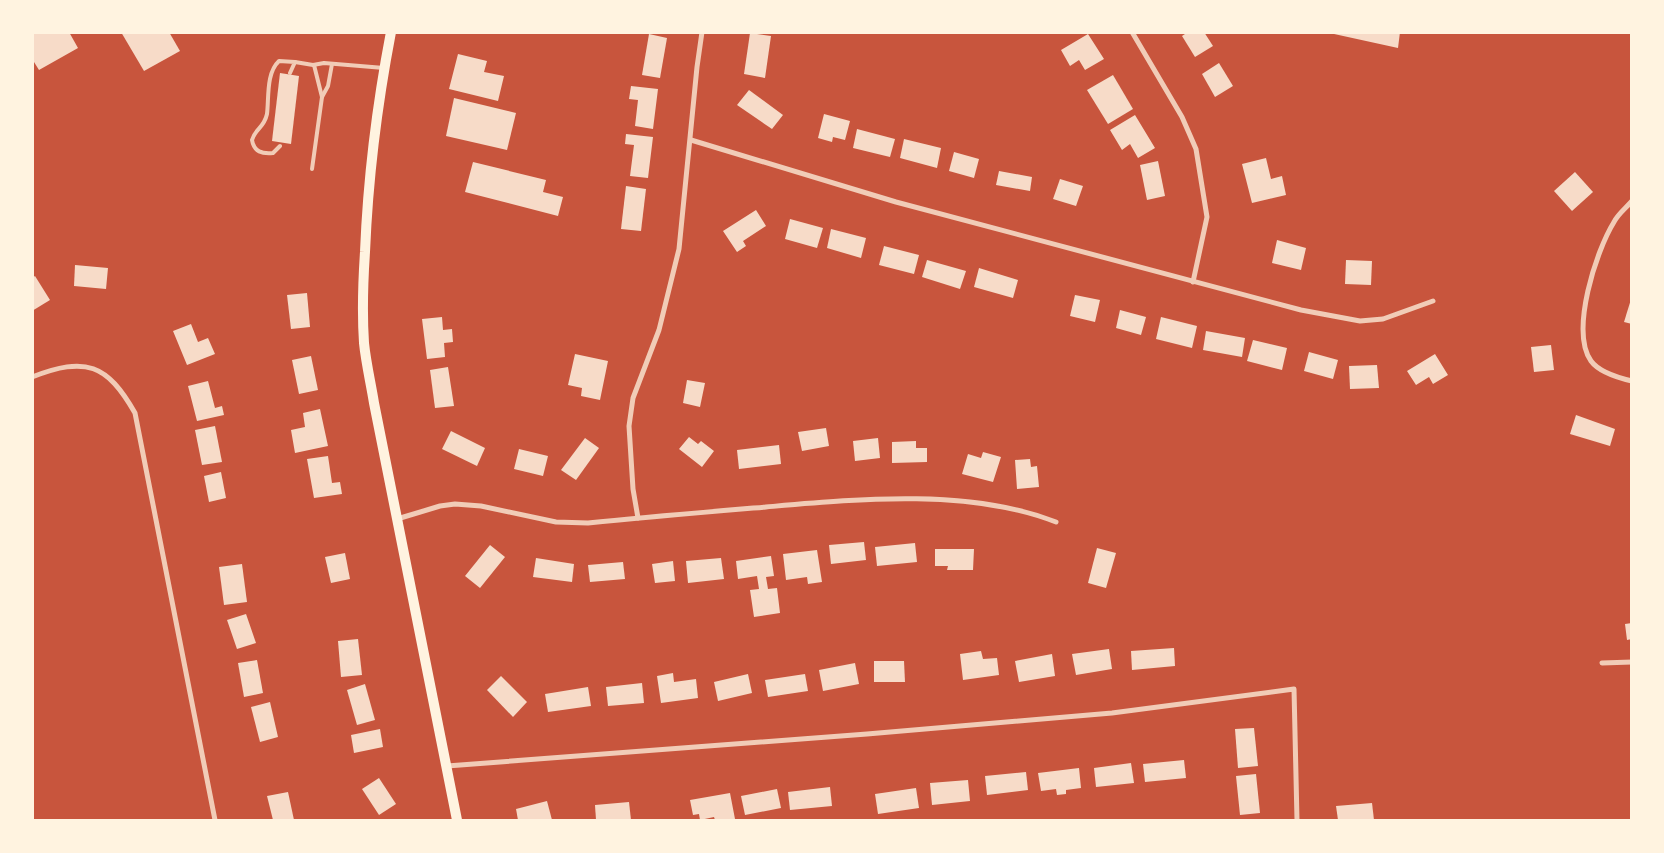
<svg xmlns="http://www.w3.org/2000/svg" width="1664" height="853" font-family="'Sofia Sans Condensed',sans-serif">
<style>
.building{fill:#f7dbc8}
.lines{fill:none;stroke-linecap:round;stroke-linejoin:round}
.service{stroke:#f1ccb7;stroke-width:4}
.minor{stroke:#f1ccb7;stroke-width:5}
.secondary{stroke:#fff3e0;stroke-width:10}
</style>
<rect width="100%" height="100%" fill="#c8553d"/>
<g class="building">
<polygon points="32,32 69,32 78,48 39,70 34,62 32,63"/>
<polygon points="121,32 169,32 180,51 144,71"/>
<polygon points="1188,32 1204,32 1213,46 1195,57 1182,36"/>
<polygon points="1325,32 1400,32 1398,48"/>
<polygon points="750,33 771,36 765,78 744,74"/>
<polygon points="649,34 667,38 660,78 642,75"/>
<polygon points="1088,34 1104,59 1085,70 1079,60 1070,66 1061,50"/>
<polygon points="458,54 487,61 484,72 504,76 498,101 449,89"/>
<polygon points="1219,63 1233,86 1215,97 1202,74"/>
<polygon points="280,73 299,76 291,144 272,141"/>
<polygon points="1113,75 1133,109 1108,124 1087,90"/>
<polygon points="631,86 658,89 653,129 635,126 638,100 629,99"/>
<polygon points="749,90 783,115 772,129 737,105"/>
<polygon points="454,98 516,113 507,150 446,136"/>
<polygon points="824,114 850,121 845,140 833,137 832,142 818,138"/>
<polygon points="1135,115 1155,148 1138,158 1130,144 1122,150 1110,130"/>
<polygon points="857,129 895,139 890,157 853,148"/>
<polygon points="626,134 653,137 648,178 630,176 634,145 625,144"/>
<polygon points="904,139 941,148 937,168 900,158"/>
<polygon points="954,152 979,159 974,178 949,171"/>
<polygon points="1266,158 1271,179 1282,176 1286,195 1252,203 1242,164"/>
<polygon points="1158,161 1165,196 1147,200 1140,165"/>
<polygon points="473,162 546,180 543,192 563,197 558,216 465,192"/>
<polygon points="999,171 1032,177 1030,191 996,185"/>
<polygon points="1575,172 1593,192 1572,211 1554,191"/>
<polygon points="1060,179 1083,186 1076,206 1053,199"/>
<polygon points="626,186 646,189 641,231 621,229"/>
<polygon points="756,210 766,226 743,241 746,246 737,252 723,231"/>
<polygon points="790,219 823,228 817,248 785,239"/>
<polygon points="831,229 866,238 861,258 827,248"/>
<polygon points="1277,240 1306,248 1301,270 1272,263"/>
<polygon points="884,246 919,255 914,274 879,265"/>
<polygon points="927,260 966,271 960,289 922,277"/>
<polygon points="1346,260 1372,261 1371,285 1345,284"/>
<polygon points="75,265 108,268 106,289 74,286"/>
<polygon points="979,268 1018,280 1013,298 974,287"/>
<polygon points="35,276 50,300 32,311 32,278"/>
<polygon points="307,293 310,327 291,329 287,295"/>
<polygon points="1075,295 1100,300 1095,322 1070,316"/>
<polygon points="1632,296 1632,324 1624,322"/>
<polygon points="1120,310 1146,317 1141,335 1116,328"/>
<polygon points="442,317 443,330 452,329 453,342 444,343 445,357 427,359 422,319"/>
<polygon points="1161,317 1197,326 1192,348 1156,339"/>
<polygon points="191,324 198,342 208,338 215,354 187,365 173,331"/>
<polygon points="1206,331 1245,338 1242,357 1203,350"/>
<polygon points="1253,340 1287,348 1282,370 1247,361"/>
<polygon points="1551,345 1554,370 1534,372 1531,347"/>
<polygon points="1309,352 1338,360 1333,379 1304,371"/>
<polygon points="575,354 608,361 600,400 581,396 582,388 568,385"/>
<polygon points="1435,354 1448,375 1433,384 1429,377 1416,385 1407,371"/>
<polygon points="311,356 318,390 299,394 292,360"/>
<polygon points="1377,365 1379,388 1350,389 1349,366"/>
<polygon points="448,367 454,406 435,408 430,370"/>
<polygon points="687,380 705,383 700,407 683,403"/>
<polygon points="208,381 215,408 222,406 224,415 197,421 188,386"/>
<polygon points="320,409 328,446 295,453 291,430 305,427 303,413"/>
<polygon points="1576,415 1615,429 1610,446 1570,434"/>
<polygon points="215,426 222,462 202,465 195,430"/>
<polygon points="826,428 829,446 802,451 798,432"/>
<polygon points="451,431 485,448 477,466 442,449"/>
<polygon points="689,437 698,444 701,441 714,451 702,467 679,449"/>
<polygon points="585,438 599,448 576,480 561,470"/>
<polygon points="878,438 880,458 855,461 853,441"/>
<polygon points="916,441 916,448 927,448 927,462 892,463 892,442"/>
<polygon points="779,445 781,464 739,469 737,450"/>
<polygon points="519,449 548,456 543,476 514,469"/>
<polygon points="983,452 1001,457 993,482 962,474 968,454 981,458"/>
<polygon points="328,456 332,483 340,482 342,494 314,498 307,459"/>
<polygon points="1030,459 1031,467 1037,466 1039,487 1017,489 1015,460"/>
<polygon points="221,472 226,498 209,502 204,476"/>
<polygon points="864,542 866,560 831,564 829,545"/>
<polygon points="915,543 917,562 877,566 875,547"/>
<polygon points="490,545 505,557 480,588 465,576"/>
<polygon points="1097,548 1116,553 1106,588 1088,583"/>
<polygon points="935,549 974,549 973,570 947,570 948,566 935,566"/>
<polygon points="817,550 822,582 808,584 807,577 786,580 783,554"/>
<polygon points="345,553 350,579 331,583 325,557"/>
<polygon points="771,556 774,576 766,577 768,589 777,588 780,613 754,617 750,590 759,589 757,576 738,579 736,561"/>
<polygon points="536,558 574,564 572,582 533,577"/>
<polygon points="721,558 724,579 688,583 686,561"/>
<polygon points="673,561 675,581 655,583 652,564"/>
<polygon points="623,562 625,579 590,582 588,565"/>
<polygon points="242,564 247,602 224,605 219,567"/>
<polygon points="246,614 256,643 237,649 227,620"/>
<polygon points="1632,623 1632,639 1627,640 1625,624"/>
<polygon points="358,639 362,675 341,677 338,641"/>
<polygon points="1174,648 1175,666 1132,670 1131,651"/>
<polygon points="1109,649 1112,669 1076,675 1072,654"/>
<polygon points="981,651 983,659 997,658 999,675 963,680 960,654"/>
<polygon points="1052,654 1055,676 1019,682 1015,661"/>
<polygon points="257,660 263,693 244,697 238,663"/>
<polygon points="874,661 904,661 905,682 874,682"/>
<polygon points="855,663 859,684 823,691 819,670"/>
<polygon points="673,673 674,682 696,679 698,698 661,703 657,676"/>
<polygon points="748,674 752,693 718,701 714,682"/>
<polygon points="805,674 808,691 768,697 765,680"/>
<polygon points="501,676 527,702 513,717 487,690"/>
<polygon points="642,683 644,703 608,706 606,687"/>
<polygon points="365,684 375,720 357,725 347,690"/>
<polygon points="588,687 591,706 548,712 545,694"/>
<polygon points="270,702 278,737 260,742 251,707"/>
<polygon points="1254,728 1258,766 1238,768 1235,729"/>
<polygon points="380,729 383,747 354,753 351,735"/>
<polygon points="1184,760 1186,778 1145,782 1143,764"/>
<polygon points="1131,763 1134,783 1096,787 1094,768"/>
<polygon points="1079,768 1081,788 1066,790 1066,794 1057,795 1056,789 1041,791 1038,773"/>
<polygon points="1026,772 1028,790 987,795 985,776"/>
<polygon points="1256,774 1260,813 1240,815 1236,776"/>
<polygon points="379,778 396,804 379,815 362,789"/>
<polygon points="968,780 970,801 932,805 930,783"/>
<polygon points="830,787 832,806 790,810 788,792"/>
<polygon points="916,788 919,808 878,814 875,794"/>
<polygon points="777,789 781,808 745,815 741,796"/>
<polygon points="288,792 294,820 273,820 267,796"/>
<polygon points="730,793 735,819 715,820 714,817 700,820 699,814 693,815 690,800"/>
<polygon points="547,801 552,820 518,820 516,809"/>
<polygon points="629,802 631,820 596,820 595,805"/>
<polygon points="1372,803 1374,820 1338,820 1336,806"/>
</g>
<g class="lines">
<g class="service">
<polyline points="295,62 313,65 324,63 384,68"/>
<polyline points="322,97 328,86 332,64"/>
<path d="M280 146 273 153C262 154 254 152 252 140 255 129 264 128 267 114 269 98 266 73 279 61L295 62 290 73"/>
<polyline points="312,169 322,97 314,65"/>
</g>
<g class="minor">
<polyline points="1132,32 1182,117 1196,149 1207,217 1193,282"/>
<polyline points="691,140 896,202 1301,310 1360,321 1383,319 1433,301"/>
<path d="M1632 201C1626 208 1618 214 1614 222 1596 251 1570 331 1591 361 1599 372 1619 378 1632 381"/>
<path d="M32 377C86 356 107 364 135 413L215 820"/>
<polyline points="638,518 633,489 629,426 633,398 659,330 679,249 697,67 702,32"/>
<path d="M397 519 440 506 455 504 481 506 556 522 588 523C647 517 707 512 766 507 857 499 969 488 1056 522"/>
<polyline points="1602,663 1632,662"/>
<polyline points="447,766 867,734 1112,713 1294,689 1297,820"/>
</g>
<path class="secondary" d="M391 32C377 105 368 178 365 252 363 282 362 313 364 343 366 363 371 384 374 403L457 820"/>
</g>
<rect width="1664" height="853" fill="none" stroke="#fff3e0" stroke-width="68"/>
</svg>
